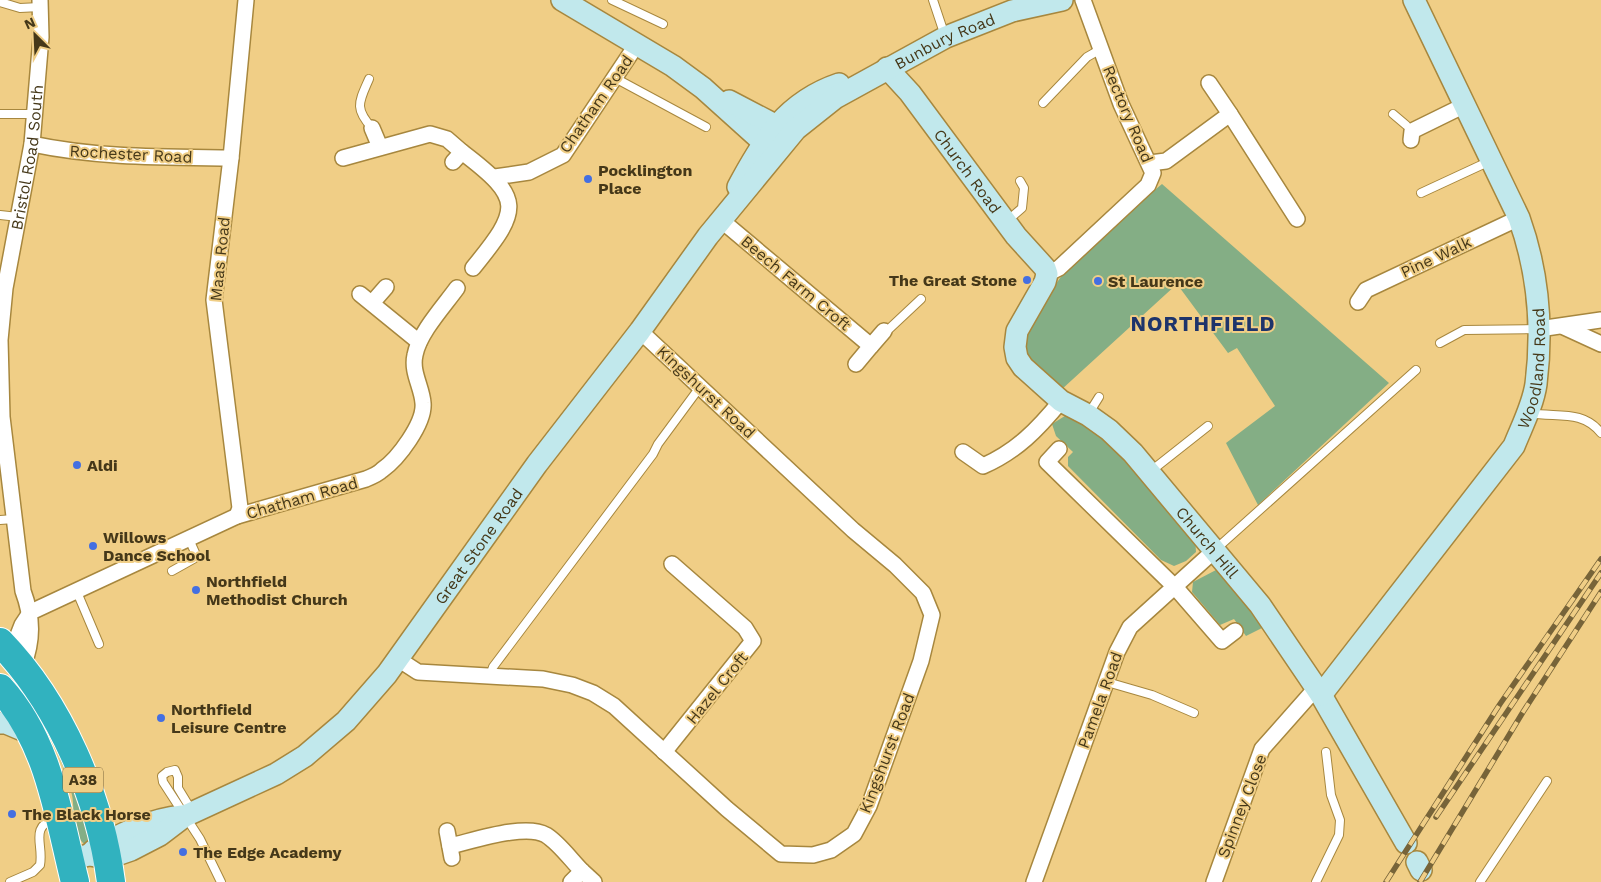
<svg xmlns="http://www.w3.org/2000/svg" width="1601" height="882" font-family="'Work Sans',sans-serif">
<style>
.green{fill:#84ae85}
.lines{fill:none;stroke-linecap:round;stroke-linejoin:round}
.lane-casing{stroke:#a7873e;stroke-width:10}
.street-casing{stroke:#a7873e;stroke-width:18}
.secondary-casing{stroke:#a7873e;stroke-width:24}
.highway-casing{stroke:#fff;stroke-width:30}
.lane{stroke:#fff;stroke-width:8}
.street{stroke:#fff;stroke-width:15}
.secondary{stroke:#c1e8ec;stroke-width:21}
.highway{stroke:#31b2bf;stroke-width:28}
.rail-casing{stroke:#776439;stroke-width:5.5}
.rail{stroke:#f0ce86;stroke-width:4;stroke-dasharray:11;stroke-linecap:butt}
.poi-dot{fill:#446fe1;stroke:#f0ce86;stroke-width:2}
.labels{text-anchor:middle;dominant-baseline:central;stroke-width:4;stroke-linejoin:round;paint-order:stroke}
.shield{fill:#f0ce86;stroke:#78653a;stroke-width:1}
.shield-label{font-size:15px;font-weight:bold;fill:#453819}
.street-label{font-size:16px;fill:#453819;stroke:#f0ce86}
.poi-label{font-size:16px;font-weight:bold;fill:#453819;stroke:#f0ce86;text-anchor:start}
.district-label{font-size:21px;font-weight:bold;letter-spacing:1px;fill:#1e346b;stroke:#f0ce86}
</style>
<rect width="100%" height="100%" fill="#f0ce86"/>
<g class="green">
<polygon points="1162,184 1389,383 1258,505 1226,443 1275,406 1237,348 1228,353 1177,284 1061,390 1026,358 1024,330 1067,268 1081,251"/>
<polygon points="1068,414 1125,454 1195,536 1196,552 1186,561 1174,566 1161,560 1068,466 1068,457 1073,452 1056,436 1052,424"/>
<polygon points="1216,570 1234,582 1262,628 1246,636 1234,619 1220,625 1192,592 1193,582"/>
<path d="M41 718 76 788 89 841 84 844C71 831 75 811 72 795 66 768 52 742 41 718Z"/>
</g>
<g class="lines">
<defs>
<g id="lane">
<polyline points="612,0 663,24"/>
<polyline points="933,0 945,36"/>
<polyline points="0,2 20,8 40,7"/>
<polyline points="615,78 706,127"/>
<path d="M369 79C359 102 354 108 372 128"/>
<polyline points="1043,103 1087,57 1101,49"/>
<polyline points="0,114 36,114"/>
<polyline points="1393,114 1406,125"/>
<polyline points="1421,193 1490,161"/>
<polyline points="0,215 18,217"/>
<polyline points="1007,221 1022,208 1024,188 1020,181"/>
<polyline points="884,331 889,329 921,299"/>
<polyline points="1440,343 1464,330 1537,329"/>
<polyline points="1089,413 1099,397"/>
<path d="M1530 413C1556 418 1582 409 1601 433"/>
<polyline points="1151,471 1208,426"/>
<polyline points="0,520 14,519"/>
<polyline points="1216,549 1416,370"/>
<polyline points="172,571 197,557 189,539"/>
<polyline points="77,592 99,644"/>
<polyline points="490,676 493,667 653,454 658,444 700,387"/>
<polyline points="1107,682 1152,695 1194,713"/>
<polyline points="192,811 178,788 178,777 175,770 167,772 162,776 163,782 200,839 221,882"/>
<path d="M10 882 33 872 40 865C44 844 29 828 55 818"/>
<polyline points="1316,882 1339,835 1340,820 1331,795 1326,752"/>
<polyline points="1480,882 1547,781"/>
</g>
<g id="street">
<polyline points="1230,114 1297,219"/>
<polyline points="372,128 380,147"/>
<polyline points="1411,140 1412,131 1465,105"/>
<path d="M32 144C98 158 164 157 231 158"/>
<polyline points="343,158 430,134 447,139 462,152"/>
<path d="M453 162 462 152C524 199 521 209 473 268"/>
<polyline points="1150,163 1166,161 1230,114 1209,83"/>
<polyline points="495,177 529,172 563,155 637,44"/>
<polyline points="721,220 871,346 856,364"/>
<polyline points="1047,274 1059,268 1148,185 1153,173 1121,104 1083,0"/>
<polyline points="360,294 419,342"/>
<polyline points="1358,302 1366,290 1519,218"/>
<polyline points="372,303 386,287"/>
<polyline points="1564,327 1601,344"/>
<polyline points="1539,329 1601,320"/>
<polyline points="871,346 884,331"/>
<polyline points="1059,449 1047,462 1176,588 1222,641 1235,631"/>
<path d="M963 452 983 466C1017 451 1038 429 1061 401"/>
<polyline points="237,516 240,508 214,300 231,158 246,0"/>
<path d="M31 612 237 516 366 479C371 477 378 474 382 470 398 459 425 423 423 403 422 387 411 372 415 355 419 333 444 306 457 288"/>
<polyline points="11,653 22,625 30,613"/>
<polyline points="398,659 418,672 543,679 572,685 593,693 614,706 727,809 781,854 813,855 831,850 854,834 869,806 921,661 932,615 923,593 895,565 853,530 640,331"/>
<path id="s1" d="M23 667C33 640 33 618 23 591L2 417 0 340 5 288 32 144 41 37 40 0"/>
<polyline points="664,752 753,641 745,628 672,564"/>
<polyline points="447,831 452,858"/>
<path d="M450 846C473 841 525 823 546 835 559 843 571 860 582 871L571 882"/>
<polyline points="582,871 594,882"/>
<polyline points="1034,882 1117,652 1130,627 1215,550"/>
<polyline points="1214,882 1262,749 1316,688"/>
</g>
<g id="secondary">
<polyline points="562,0 673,66 703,88 763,142 781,144"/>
<path id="s2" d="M887 68 910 93 1016 236 1045 268 1047 274 1045 282 1017 331 1015 347 1017 358 1023 367 1061 401 1088 415 1109 430 1133 453 1260 605 1321 695 1406 843"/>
<polyline points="729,101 775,125 780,139"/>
<path d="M738 187C763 140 786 102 839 84"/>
<path id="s3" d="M1321 695 1514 446C1522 426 1533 405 1536 384 1543 328 1538 271 1519 218L1414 0"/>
<polyline points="0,723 6,723 32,734"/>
<path d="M93 851C118 834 152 819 182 816"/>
<path id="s4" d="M71 859 89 855 108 858 131 850 160 835 185 816 276 774 305 756 346 721 387 674 537 464 640 331 708 236 796 129 835 98 946 37 1012 11 1062 0"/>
<polyline points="1417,862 1421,870"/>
</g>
<g id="highway">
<path d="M0 642C60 704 100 797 111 882"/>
<path d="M0 688C49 742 58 814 75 882"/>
</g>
</defs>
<use href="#lane" class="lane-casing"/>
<use href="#street" class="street-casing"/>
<use href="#secondary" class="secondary-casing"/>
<use href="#highway" class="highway-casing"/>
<use href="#lane" class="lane"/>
<use href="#street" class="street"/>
<use href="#secondary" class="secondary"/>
<use href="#highway" class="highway"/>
<defs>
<g id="rail">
<polyline points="1436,817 1601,573"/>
<polyline points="1386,882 1500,704 1601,559"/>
<polyline points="1420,882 1523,712 1601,592"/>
</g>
</defs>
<use href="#rail" class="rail-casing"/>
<use href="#rail" class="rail"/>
</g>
<g class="poi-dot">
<circle cx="588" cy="179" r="5"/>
<circle cx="1027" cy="280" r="5"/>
<circle cx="1098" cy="281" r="5"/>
<circle cx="77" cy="465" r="5"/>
<circle cx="93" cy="546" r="5"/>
<circle cx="196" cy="590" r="5"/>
<circle cx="161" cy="718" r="5"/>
<circle cx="12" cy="814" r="5"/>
<circle cx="183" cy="852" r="5"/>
</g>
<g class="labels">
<rect class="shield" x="63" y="767.5" width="40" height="25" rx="4"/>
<g class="shield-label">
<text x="83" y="780">A38</text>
</g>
<g class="street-label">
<text stroke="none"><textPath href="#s4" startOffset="1232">Bunbury Road</textPath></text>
<text transform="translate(596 104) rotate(-55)">Chatham Road</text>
<text transform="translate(1128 114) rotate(67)">Rectory Road</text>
<text transform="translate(131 154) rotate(3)">Rochester Road</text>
<text stroke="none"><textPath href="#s1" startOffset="515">Bristol Road South</textPath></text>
<text stroke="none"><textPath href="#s2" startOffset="131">Church Road</textPath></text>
<text transform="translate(1436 257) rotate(-25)">Pine Walk</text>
<text transform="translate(220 259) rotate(-84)">Maas Road</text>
<text transform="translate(796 283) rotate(40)">Beech Farm Croft</text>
<text stroke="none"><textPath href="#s3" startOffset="396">Woodland Road</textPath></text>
<text transform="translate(706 392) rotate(43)">Kingshurst Road</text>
<text transform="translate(302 498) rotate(-16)">Chatham Road</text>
<text stroke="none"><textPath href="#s2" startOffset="621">Church Hill</textPath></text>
<text stroke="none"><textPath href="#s4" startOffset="534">Great Stone Road</textPath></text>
<text transform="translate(717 688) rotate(-51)">Hazel Croft</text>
<text transform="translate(1100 700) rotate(-70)">Pamela Road</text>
<text transform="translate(887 753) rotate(-69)">Kingshurst Road</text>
<text transform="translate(1242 806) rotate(-69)">Spinney Close</text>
</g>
<g class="poi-label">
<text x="598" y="170">Pocklington<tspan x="598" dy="18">Place</tspan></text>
<text x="1017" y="280" text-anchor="end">The Great Stone</text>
<text x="1108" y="281">St Laurence</text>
<text x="87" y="465">Aldi</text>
<text x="103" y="537">Willows<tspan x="103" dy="18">Dance School</tspan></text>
<text x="206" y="581">Northfield<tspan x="206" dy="18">Methodist Church</tspan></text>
<text x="171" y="709">Northfield<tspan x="171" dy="18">Leisure Centre</tspan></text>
<text x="22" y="814">The Black Horse</text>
<text x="193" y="852">The Edge Academy</text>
</g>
<g class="district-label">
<text x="1203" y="323">NORTHFIELD</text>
</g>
</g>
<g transform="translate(35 35) rotate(336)" stroke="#f0ce86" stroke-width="4" paint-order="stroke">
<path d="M0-4L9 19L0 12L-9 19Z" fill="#453819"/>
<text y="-8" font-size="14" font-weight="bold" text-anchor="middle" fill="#453819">N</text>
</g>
</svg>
